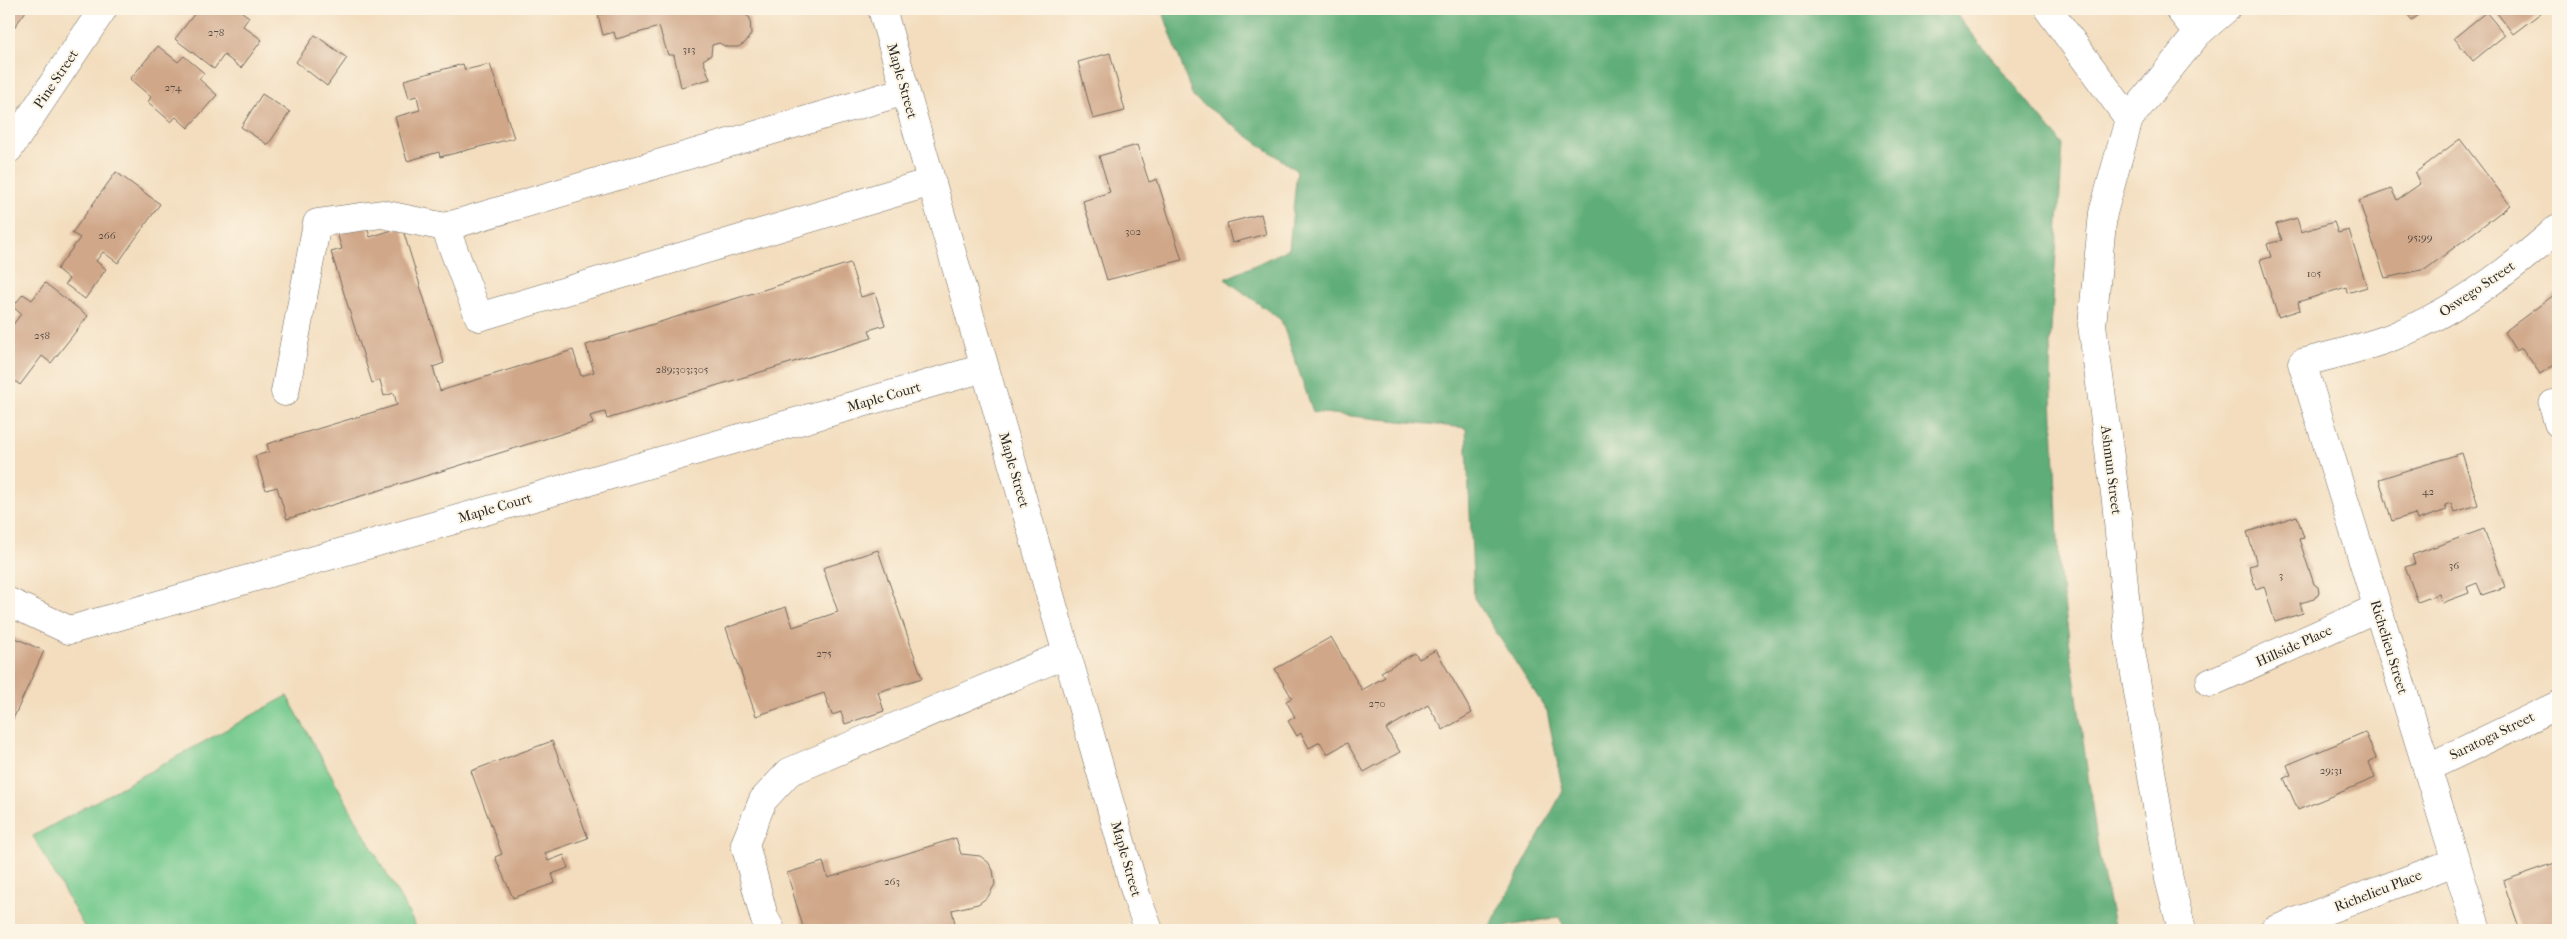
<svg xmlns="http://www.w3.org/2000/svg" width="2567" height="939" font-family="'IM FELL French Canon',serif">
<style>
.green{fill:#73c98d;stroke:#4f7a5c}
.forest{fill:#5ead78;stroke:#446c52}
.building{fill:#d0a789}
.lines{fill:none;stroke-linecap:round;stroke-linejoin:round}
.minor-casing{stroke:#71695e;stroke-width:29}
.major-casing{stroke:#71695e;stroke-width:29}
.minor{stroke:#fff;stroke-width:28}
.major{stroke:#fff;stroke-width:28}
.labels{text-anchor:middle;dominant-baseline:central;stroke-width:4;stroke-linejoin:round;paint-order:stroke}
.number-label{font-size:11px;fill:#544a42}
.street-label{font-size:14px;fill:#2b2b2b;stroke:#fcf5e5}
</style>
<rect width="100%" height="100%" fill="#fcf5e5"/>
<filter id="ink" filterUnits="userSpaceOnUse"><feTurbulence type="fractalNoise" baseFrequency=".02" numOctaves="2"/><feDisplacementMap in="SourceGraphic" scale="10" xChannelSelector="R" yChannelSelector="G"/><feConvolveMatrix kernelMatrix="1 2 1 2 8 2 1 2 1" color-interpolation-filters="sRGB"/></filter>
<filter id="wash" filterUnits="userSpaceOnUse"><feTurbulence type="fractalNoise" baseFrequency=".0096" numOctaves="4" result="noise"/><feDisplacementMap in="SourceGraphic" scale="20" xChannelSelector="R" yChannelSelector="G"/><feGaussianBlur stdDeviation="1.12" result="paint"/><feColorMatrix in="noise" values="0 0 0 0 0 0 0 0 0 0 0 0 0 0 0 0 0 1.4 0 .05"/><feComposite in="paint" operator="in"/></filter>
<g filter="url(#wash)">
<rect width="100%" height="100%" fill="#f3ddbe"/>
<polygon class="green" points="287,696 418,930 86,930 33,836"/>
<polygon class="forest" points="1162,9 1952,9 2063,145 2050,346 2059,567 2099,855 2115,930 1566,930 1559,917 1488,930 1563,791 1547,711 1474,598 1466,428 1313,412 1281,320 1225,279 1289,249 1297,171 1193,97"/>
<g id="blocks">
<g class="building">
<polygon points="9,9 23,9 26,11 13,29 9,26"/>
<polygon points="198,9 238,9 249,17 243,26 262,40 241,68 224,55 214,69 175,39"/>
<polygon points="609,9 738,9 750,18 751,34 745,43 738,47 727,47 719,43 712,45 711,55 703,60 710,79 681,87 674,55 668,55 659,27 616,39 614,32 603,35 598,15 609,12"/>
<polygon points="2403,9 2427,9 2412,20"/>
<polygon points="2494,9 2546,9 2513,34"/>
<polygon points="2486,12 2505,35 2473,61 2454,38"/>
<polygon points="315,35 347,58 327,86 296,62"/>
<polygon points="158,46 178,62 184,56 204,73 199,79 217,95 188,128 176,117 171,122 148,102 151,97 130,79"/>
<polygon points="1110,53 1125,111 1093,119 1078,62"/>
<polygon points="463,64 465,70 490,64 514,138 440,157 439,152 407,161 395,117 420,110 417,96 409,98 404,80"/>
<polygon points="262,94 290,112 268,145 241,127"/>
<polygon points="2460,139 2510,205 2426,269 2385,278 2359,201 2391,189 2397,200 2420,184 2415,173"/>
<polygon points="1137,145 1149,182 1157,179 1182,260 1107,280 1083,201 1110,192 1099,156"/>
<polygon points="116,172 160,204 118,263 103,252 96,261 106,269 85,299 65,284 69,279 57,269 80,238 72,233"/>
<polygon points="1261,214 1266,234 1232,243 1227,223"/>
<polygon points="2297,218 2301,232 2334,222 2338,233 2349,230 2367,287 2347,293 2346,287 2298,302 2300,310 2278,317 2260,260 2271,257 2267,244 2282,240 2276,224"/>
<polygon points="366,224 370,237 402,227 444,363 433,367 440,391 573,350 581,376 594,372 586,345 850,263 861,297 875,293 885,325 869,330 872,338 607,419 605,412 590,416 593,424 287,519 277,487 266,490 255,456 269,452 267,444 397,405 394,393 384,396 380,380 372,383 331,252 342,249 337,233"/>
<polygon points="45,283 88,316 51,363 42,356 20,385 9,376 9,340 12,336 9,330 21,314 13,307 23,294 32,300"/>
<polygon points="2558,292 2558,367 2556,364 2540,374 2522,348 2516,351 2504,332"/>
<polygon points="2462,453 2478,505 2454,512 2451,503 2445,505 2447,510 2417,520 2415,514 2392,521 2379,479"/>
<polygon points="2297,516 2304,538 2299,539 2314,584 2318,587 2319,593 2315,599 2300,603 2303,613 2275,622 2264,586 2256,589 2249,566 2257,564 2247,532"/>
<polygon points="2484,529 2505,587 2482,595 2477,583 2467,587 2469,593 2442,603 2439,594 2418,602 2405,567 2415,564 2412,555"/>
<polygon points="878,550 922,678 878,692 884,711 845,724 841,712 832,715 824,693 756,716 726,628 786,607 793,627 838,612 823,568"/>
<polygon points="9,635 44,651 9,728"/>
<polygon points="1331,637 1362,690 1385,677 1381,672 1415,653 1419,659 1436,650 1472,713 1443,730 1428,705 1386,729 1400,752 1364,772 1347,743 1327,754 1320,742 1309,748 1301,733 1297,736 1288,721 1295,717 1286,701 1292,698 1275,669"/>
<polygon points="2365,732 2376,758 2369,762 2375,778 2298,810 2284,778 2291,775 2287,765"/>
<polygon points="552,741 588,838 545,853 548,861 564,855 568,868 552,874 555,883 513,898 495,857 502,854 471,771"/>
<polygon points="956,838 961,854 980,856 988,862 993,870 995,884 988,897 978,904 952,910 956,928 947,930 838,930 837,927 828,930 804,930 787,873 823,862 828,878"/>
<polygon points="2558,862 2558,930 2520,930 2503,881"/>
</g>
</g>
</g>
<g filter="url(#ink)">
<use href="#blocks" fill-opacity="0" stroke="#71695e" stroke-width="1"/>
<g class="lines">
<defs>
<g id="minor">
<polyline points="2048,9 2129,119"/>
<polyline points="2179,9 2198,33"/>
<polyline points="905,91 445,227 479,317 931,182"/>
<polyline points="285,392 317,223 382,214 445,227"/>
<polyline points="2553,404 2558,423"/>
<polyline points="9,602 69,630 74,629 984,368"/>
<polyline points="2210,683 2377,608"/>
<polyline points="2427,768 2558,705"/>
<polyline points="771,930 764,917 745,844 763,800 789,772 1066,654"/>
<polyline points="2182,930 2169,879 2129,638 2116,501 2092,325 2103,213 2129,119 2198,33 2226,9"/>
<polyline points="2274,930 2455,862"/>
<path d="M2477 930 2302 363C2333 354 2367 348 2397 335 2456 310 2510 271 2558 228"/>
</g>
<g id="major">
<polyline points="882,9 1137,898 1149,930"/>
<polyline points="9,149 103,9"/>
</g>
</defs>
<use href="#minor" class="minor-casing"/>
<use href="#major" class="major-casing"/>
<use href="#minor" class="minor"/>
<use href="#major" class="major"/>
</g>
</g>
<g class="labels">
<g class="number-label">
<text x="216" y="32">278</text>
<text x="689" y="49">313</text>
<text x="173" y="87">274</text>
<text x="1133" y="231">302</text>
<text x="107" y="235">266</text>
<text x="2420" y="237">95;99</text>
<text x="2314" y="273">105</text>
<text x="42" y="335">258</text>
<text x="682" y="369">289;303;305</text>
<text x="2428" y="491">42</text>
<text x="2454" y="565">36</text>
<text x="2281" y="575">3</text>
<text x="824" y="653">275</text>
<text x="1377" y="703">270</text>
<text x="2331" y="770">29;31</text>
<text x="892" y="881">263</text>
</g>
<g class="street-label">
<text transform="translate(56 79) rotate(-56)">Pine Street</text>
<text transform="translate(902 81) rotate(74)">Maple Street</text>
<text transform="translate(2477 289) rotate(-34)">Oswego Street</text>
<text transform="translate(884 397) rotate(-16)">Maple Court</text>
<text transform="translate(1014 470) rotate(74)">Maple Street</text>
<text transform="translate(2111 470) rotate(83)">Ashmun Street</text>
<text transform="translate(495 508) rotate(-16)">Maple Court</text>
<text transform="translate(2294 646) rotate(-24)">Hillside Place</text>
<text transform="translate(2389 647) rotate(73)">Richelieu Street</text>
<text transform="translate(2492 736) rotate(-26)">Saratoga Street</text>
<text transform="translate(1126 859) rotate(74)">Maple Street</text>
<text transform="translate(2378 891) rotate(-21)">Richelieu Place</text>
</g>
</g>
<rect width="2567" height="939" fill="none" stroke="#fcf5e5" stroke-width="30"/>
</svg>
